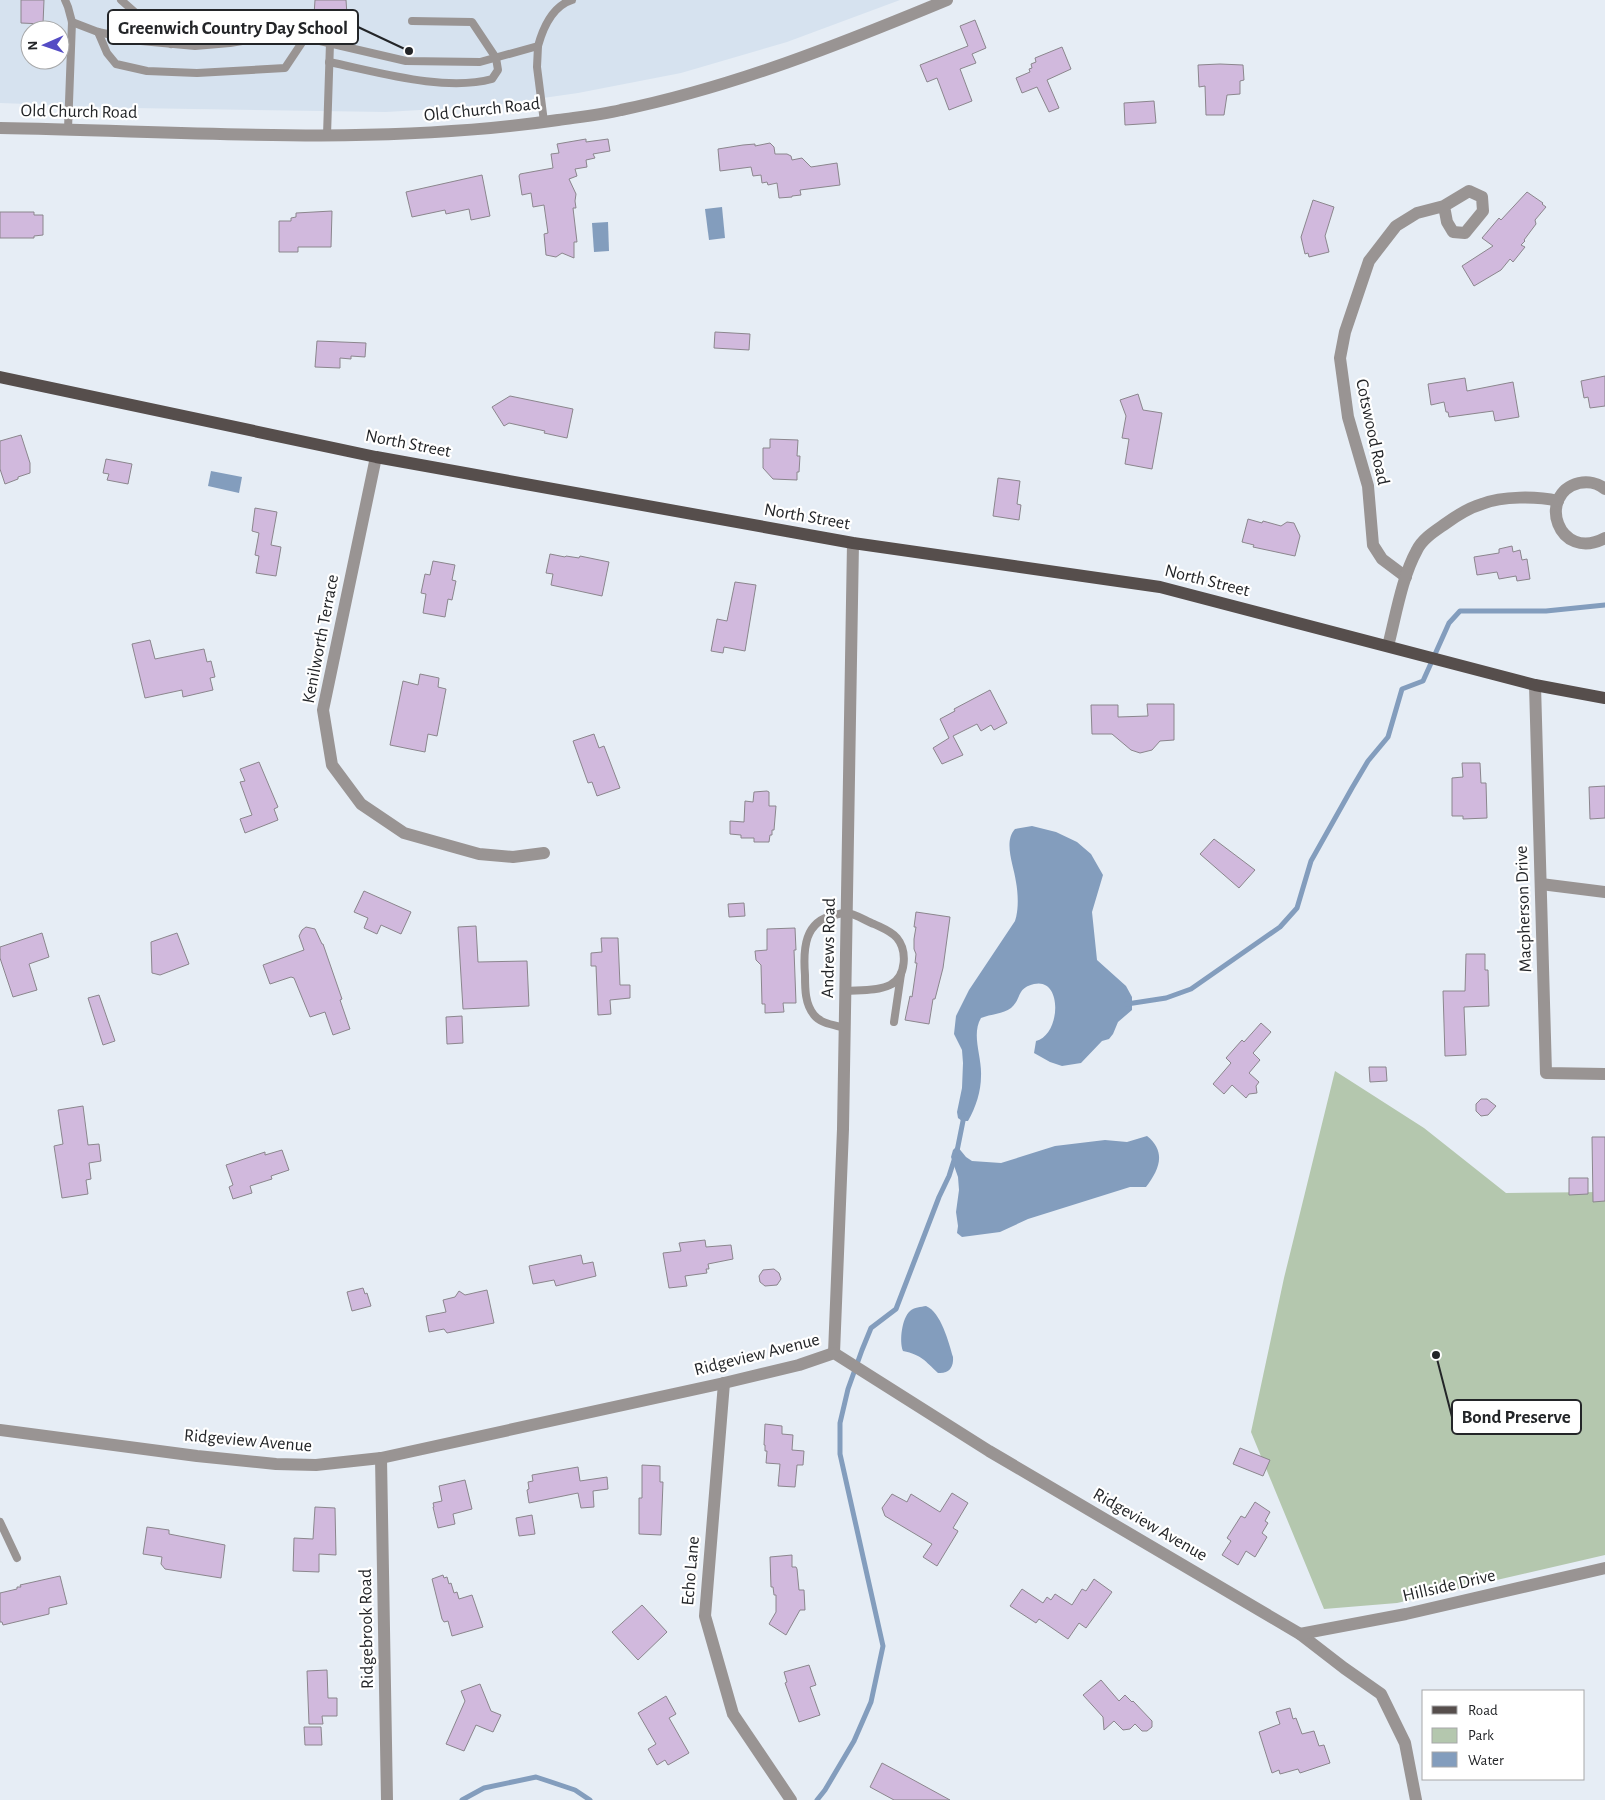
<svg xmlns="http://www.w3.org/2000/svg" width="1605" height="1800" font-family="'Alegreya Sans',sans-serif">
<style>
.built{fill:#d6e2ef;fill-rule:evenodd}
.green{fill:#b4c7ae}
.water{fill:#839dbd}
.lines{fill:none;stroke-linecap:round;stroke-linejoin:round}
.stream{stroke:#839dbd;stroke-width:5}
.building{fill:#d1b9dd;stroke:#8b868d}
.lane{stroke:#999493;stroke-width:8}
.street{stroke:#999493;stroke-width:12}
.primary{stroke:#564e4c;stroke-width:12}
.labels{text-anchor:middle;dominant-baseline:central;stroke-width:4.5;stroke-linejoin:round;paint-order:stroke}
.street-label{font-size:18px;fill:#232528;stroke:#fff}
.leader{fill:none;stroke:#232528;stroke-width:2}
.callout-dot{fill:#232528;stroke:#fff;stroke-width:2}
.callout{fill:#fff;stroke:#232528;stroke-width:2}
.callout-label{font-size:19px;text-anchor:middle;font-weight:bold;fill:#232528}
</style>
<rect width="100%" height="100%" fill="#e6edf5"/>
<path class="built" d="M0 0H900L787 42 681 73 578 93 488 106 386 112 133 108 0 103ZM30 30H60V60H30Z"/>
<polygon class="green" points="1335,1071 1424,1128 1506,1193 1605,1192 1605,1555 1397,1603 1324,1609 1251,1432 1284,1278"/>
<g class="water">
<polygon points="722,207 725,238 709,240 705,209"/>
<polygon points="608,222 609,251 594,252 592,223"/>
<polygon points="211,471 242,477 239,493 208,486"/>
<path d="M1032 826 1056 832 1077 842 1091 854 1103 875 1092 912 1097 960 1126 986 1132 997V1010L1118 1022 1113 1034 1109 1039 1102 1041 1081 1063 1062 1066 1050 1062 1034 1053 1036 1041C1061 1035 1063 977 1034 984 1016 988 1022 999 1011 1008 1003 1014 991 1014 981 1018 971 1035 982 1056 981 1076 981 1091 976 1107 968 1121H962L958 1118 957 1112 962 1088 963 1063 962 1050 954 1034 956 1016 969 990 1015 921C1019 909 1018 893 1016 882 1014 866 1003 842 1015 829Z"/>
<path d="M1147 1136C1167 1152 1159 1170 1146 1187H1130L1028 1219 1000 1232 962 1237 957 1233 958 1226 956 1212 959 1190 958 1177 951 1157 953 1150 957 1146 966 1157 972 1161 1001 1163 1055 1146 1105 1140 1127 1142Z"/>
<path d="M926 1306C941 1312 949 1343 953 1357 954 1368 948 1374 938 1373 925 1361 922 1355 903 1351 899 1341 902 1318 910 1311 914 1307 921 1307 926 1306Z"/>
</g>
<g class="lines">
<g class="stream">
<polyline points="1127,1004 1166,998 1191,989 1280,927 1297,908 1311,861 1352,788 1368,761 1388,737 1402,689 1423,681 1449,623 1460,611 1546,611 1605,605"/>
<polyline points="462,1800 484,1788 536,1777 575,1790 590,1800"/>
<polyline points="817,1800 825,1790 854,1741 871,1702 883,1646 840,1454 840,1423 848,1389 862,1350 871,1328 896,1309 939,1197 949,1176 957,1151 964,1116"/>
</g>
</g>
<g class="building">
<polygon points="21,0 44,0 43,24 21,23"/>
<polygon points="315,0 346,0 347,15 314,15"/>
<polygon points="975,20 986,48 972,54 976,63 960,69 972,101 949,110 937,78 927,82 920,65 968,46 960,26"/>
<polygon points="1062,47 1071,69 1047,80 1059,108 1049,112 1037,87 1022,93 1016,78 1030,72 1029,69 1032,68 1031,64 1036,62 1035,58"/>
<polygon points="1220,64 1243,65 1244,80 1240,81 1240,94 1227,95 1224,115 1206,115 1205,86 1199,87 1198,65"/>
<polygon points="1154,101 1156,123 1125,125 1124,103"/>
<polygon points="586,139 586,142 608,139 610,151 593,154 595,158 586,160 587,167 575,169 577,176 569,179 576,194 575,201 576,208 573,208 577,242 574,242 574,258 562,253 556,257 546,255 544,234 548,233 544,205 533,207 531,193 522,195 519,176 520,174 553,168 551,154 559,153 557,144"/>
<polygon points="770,143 774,147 775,154 787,154 791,156 792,160 802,158 811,167 837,163 840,185 800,190 801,195 792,196 792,197 779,198 777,183 768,185 767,182 762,183 761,175 753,176 751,167 720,171 718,149 743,145 755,144 755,146"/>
<polygon points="482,175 490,216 471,220 469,209 446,214 445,210 412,217 406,192"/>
<polygon points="1527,192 1543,203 1542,204 1546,207 1535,220 1536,224 1524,240 1525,241 1521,245 1525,247 1513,262 1510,259 1501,270 1474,286 1462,266 1493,246 1482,238 1499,218 1501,220"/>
<polygon points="1313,200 1334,207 1325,236 1329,252 1309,257 1308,253 1305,254 1301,237"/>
<polygon points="332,211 331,247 298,247 298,252 279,252 279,221 291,221 291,218 296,217 296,213"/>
<polygon points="0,212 34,212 34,215 43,215 43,235 34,236 34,238 0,238"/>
<polygon points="715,332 750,334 749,350 714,348"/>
<polygon points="317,341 366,343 365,357 351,356 351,359 340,358 340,368 315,367"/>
<polygon points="1605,376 1605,406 1590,408 1588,397 1584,398 1581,381"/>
<polygon points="1465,378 1467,391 1513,382 1519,417 1495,421 1493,411 1449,417 1448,412 1446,412 1444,402 1431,405 1428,384"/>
<polygon points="1138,394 1143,410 1162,413 1152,469 1125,464 1129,439 1122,438 1126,416 1120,400"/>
<polygon points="510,396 573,409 567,438 544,433 545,431 509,423 504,426 492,407"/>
<polygon points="21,435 30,463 30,473 18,477 18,479 5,484 0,469 0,441"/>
<polygon points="770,439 798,440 797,456 800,456 799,472 797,472 797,480 773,479 763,468 763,448 770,448"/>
<polygon points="106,459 132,464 128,484 107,480 109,474 103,473"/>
<polygon points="998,478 1020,481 1017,504 1021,505 1019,520 993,516"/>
<polygon points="255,508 277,512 271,545 281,547 276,576 256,573 259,556 255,555 259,533 252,531"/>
<polygon points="1248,519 1262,523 1263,521 1281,526 1287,522 1294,523 1300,536 1295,556 1253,547 1254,545 1242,542"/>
<polygon points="1512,546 1513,552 1520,550 1522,560 1527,559 1530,579 1517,581 1516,576 1499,579 1497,572 1477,575 1474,557 1499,553 1499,549"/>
<polygon points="550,554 565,557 566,556 579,558 580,556 609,562 602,596 551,585 553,574 546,573"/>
<polygon points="433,561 455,565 452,580 456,581 452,600 448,599 445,617 423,613 426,594 421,593 425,574 430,575"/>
<polygon points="735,582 756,585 745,651 724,647 723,653 711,651 717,619 727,621"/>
<polygon points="150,640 155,659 204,649 207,662 211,661 215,677 210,678 213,690 183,697 182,690 145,698 132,644"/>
<polygon points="420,674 439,678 438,687 446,689 437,736 428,734 425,752 390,745 403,681 418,685"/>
<polygon points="990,690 1007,723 994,730 991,725 981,731 977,724 953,736 963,755 942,764 933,748 949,738 940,719 955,711 954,709"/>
<polygon points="1147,704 1174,704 1174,740 1160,741 1152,750 1140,753 1131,750 1112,734 1092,734 1091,705 1118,705 1118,717 1148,716"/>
<polygon points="594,734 599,748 604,746 620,788 597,796 592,782 588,783 573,741"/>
<polygon points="259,762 278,807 274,809 278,820 245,833 240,819 252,815 240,782 245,781 240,769"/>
<polygon points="1462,763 1480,763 1481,783 1486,783 1487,818 1463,819 1463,816 1452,816 1452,778 1463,777"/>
<polygon points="1605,786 1605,818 1590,819 1589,787"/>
<polygon points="767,791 769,792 769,806 776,806 774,830 772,830 772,835 770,835 769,842 754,842 754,838 741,838 741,835 730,834 730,821 744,822 745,801 753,802 754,792"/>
<polygon points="1214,839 1255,870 1239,888 1200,854"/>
<polygon points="364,891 411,912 401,934 381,925 377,934 364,928 368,918 354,912"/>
<polygon points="744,903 745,916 729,917 728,904"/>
<polygon points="916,912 950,917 943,968 935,999 933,999 929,1024 905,1020 910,996 912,997 917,963 915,963 916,954 914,949 914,939 916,927 914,927"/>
<polygon points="476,926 478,962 527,961 529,1006 463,1009 458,927"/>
<polygon points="306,927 315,929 322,944 323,944 342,999 340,1000 350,1029 333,1035 325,1012 310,1017 294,978 291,977 270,984 263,965 304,950 299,936 302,930"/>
<polygon points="795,928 796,950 794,950 796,1003 783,1003 784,1012 765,1013 765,1004 762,1004 761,965 756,960 755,951 767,950 767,929"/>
<polygon points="42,933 49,957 29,964 37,990 13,997 0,958 0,947"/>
<polygon points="177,933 189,964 160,975 152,973 151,942"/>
<polygon points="601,938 618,938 620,985 630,985 630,998 610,1000 611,1014 598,1015 596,966 591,966 591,953 602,952"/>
<polygon points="1466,954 1485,954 1485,970 1488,970 1489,1006 1464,1007 1466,1055 1445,1056 1443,991 1465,991"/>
<polygon points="99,995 115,1041 103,1045 88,998"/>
<polygon points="462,1016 463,1043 447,1044 446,1017"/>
<polygon points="1261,1023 1271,1032 1253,1053 1260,1060 1249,1073 1259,1082 1256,1086 1257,1093 1249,1094 1246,1098 1232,1085 1224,1094 1213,1084 1231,1063 1226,1058 1242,1040 1244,1042"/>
<polygon points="1369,1067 1386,1067 1387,1081 1370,1082"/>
<polygon points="1481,1099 1487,1099 1496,1106 1488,1115 1481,1116 1476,1111 1476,1104"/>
<polygon points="83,1106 88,1145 99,1144 101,1161 89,1163 91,1179 86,1180 88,1194 62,1198 54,1146 63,1144 58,1110"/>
<polygon points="1592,1137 1605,1137 1605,1201 1593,1202"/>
<polygon points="282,1150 289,1170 271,1176 272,1179 250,1186 252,1193 233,1199 229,1187 233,1185 226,1165 265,1152 265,1155"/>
<polygon points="1569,1178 1588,1178 1588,1194 1569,1195"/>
<polygon points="705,1240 706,1247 731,1245 733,1259 708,1264 709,1269 706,1269 707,1273 685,1276 687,1286 669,1288 663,1253 681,1251 679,1243"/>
<polygon points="581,1255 583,1264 593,1262 596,1276 556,1286 554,1280 533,1284 529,1266"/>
<polygon points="774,1269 779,1273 781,1279 777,1285 765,1286 760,1282 759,1276 763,1270"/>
<polygon points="363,1288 365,1294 367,1293 371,1306 352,1311 347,1292"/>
<polygon points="487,1290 494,1323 447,1333 444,1329 429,1332 426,1316 446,1312 443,1300 455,1297 459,1291 465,1295"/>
<polygon points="765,1424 782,1426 782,1434 793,1435 792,1450 804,1451 803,1465 797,1465 795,1487 778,1486 780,1464 766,1463 767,1451 765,1451 765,1445 764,1445"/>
<polygon points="1240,1448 1270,1460 1263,1476 1233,1464"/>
<polygon points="642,1465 660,1466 660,1482 663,1482 661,1535 639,1534 639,1498 642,1498"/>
<polygon points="578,1467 580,1481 607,1477 608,1489 593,1491 594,1507 581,1508 578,1493 529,1503 527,1490 529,1489 528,1482 533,1481 532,1475"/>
<polygon points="465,1480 472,1509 453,1514 455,1524 438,1528 433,1507 434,1507 433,1503 442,1501 439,1486"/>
<polygon points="952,1493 968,1503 953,1528 958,1531 957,1533 937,1566 923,1557 932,1544 885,1516 882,1508 892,1494 907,1502 911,1494 940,1512"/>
<polygon points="1255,1502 1270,1512 1265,1521 1268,1523 1262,1533 1267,1537 1255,1557 1246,1551 1238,1565 1222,1555 1231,1541 1227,1538 1241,1516 1245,1518"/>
<polygon points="315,1507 335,1508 336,1555 319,1554 319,1572 293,1571 294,1538 313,1539"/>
<polygon points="532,1515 535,1534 519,1536 516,1518"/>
<polygon points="147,1527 169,1530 169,1534 225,1545 221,1578 165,1569 161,1564 162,1557 143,1554"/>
<polygon points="792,1555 792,1567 796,1567 797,1569 799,1590 804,1590 805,1610 800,1610 786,1635 769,1624 776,1612 776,1595 774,1595 773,1587 771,1587 770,1557"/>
<polygon points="443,1575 444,1578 447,1577 449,1584 451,1583 454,1593 457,1592 459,1599 472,1595 483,1627 452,1636 448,1621 444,1622 442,1619 432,1579"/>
<polygon points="60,1576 67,1604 49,1608 49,1614 3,1625 2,1622 0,1622 0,1593 17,1589 17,1587 21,1587 20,1585"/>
<polygon points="1094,1579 1112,1592 1086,1628 1079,1623 1068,1639 1039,1619 1036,1623 1010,1606 1022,1589 1043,1603 1047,1597 1051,1600 1055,1594 1072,1605 1082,1589 1086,1591"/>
<polygon points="642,1605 667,1632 638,1660 612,1632"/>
<polygon points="809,1665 816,1685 810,1687 820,1715 799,1722 785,1683 787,1682 784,1672"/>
<polygon points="327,1670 328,1698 337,1698 337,1716 322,1716 323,1724 309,1724 307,1671"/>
<polygon points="1101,1680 1119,1701 1125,1695 1132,1702 1133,1701 1152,1721 1152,1727 1147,1731 1142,1731 1135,1724 1130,1729 1123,1730 1114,1721 1104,1730 1103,1717 1083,1695"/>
<polygon points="480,1684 491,1711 501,1715 493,1732 476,1725 464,1751 446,1744 465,1701 461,1691"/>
<polygon points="666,1696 676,1714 669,1718 689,1753 668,1765 665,1760 657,1765 648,1749 656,1744 638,1713"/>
<polygon points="1290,1708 1293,1719 1296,1718 1302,1734 1314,1731 1319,1746 1324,1745 1330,1763 1300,1773 1298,1769 1280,1774 1279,1770 1272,1773 1259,1732 1280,1724 1276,1712"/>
<polygon points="304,1727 321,1727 322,1745 305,1745"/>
<polygon points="882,1763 897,1771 950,1800 894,1800 870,1787"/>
</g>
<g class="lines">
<g class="lane">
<polyline points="65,0 68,7 72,22 68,129"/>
<polyline points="121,0 171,44"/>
<path d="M72 22 98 32 141 41 195 46 230 43 254 39 281 37 307 38 406 61 480 62 538 46C543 28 553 6 572 0"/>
<polyline points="98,32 107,53 116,64 147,71 197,73 285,68 305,38"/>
<polyline points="538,46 537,67 544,122"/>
<path d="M329 62C378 72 445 92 492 79L498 70 496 58 472 22 412 21"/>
<polyline points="327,135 330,43"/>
<polyline points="894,1022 901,974"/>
<path d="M845 1028C835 1025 821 1024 814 1015 805 1004 805 989 805 975 803 949 804 921 835 915 838 914 843 913 846 913 854 913 866 921 874 924 882 928 891 931 897 938 907 950 907 977 890 985 878 991 860 990 846 991"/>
<polyline points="0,1522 17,1558"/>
</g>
<g class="street">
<path d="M0 128C186 131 374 147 558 120 579 117 600 115 621 110 733 87 841 44 947 0"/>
<polyline points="376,457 323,710 332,765 361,804 404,833 479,854 513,857 544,853"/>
<path d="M1605 489C1598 483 1588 481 1579 483 1536 494 1558 563 1605 538"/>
<polyline points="1406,577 1382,559 1373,545 1368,486 1348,417 1340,358 1345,332 1369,261 1396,226 1417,213 1444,206 1469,191 1482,197 1483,211 1465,233 1453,232 1447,222 1444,206"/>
<path d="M1388 646C1396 615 1402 577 1417 550 1422 539 1435 531 1445 524 1456 516 1468 508 1482 504 1502 496 1537 496 1558 501"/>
<polyline points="1535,685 1546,1073 1605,1074"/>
<polyline points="1541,884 1605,892"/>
<polyline points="834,1353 843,1129 853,543"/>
<polyline points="724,1383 705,1616 733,1714 791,1800"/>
<polyline points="0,1430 197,1456 276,1464 316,1465 381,1458 724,1383 799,1365 834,1353 989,1451 1300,1634 1344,1668 1381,1694 1405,1743 1416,1800"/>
<polyline points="381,1458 387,1800"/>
<polyline points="1300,1634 1406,1614 1605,1568"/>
</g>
<polyline class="primary" points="0,377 376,457 853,543 1160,587 1535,685 1605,698"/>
</g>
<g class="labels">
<g class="street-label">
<text transform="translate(482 110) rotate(-6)">Old Church Road</text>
<text transform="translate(79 112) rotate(1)">Old Church Road</text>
<text transform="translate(1372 432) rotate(78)">Cotswood Road</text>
<text transform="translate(408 444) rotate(11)">North Street</text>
<text transform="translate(807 517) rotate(10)">North Street</text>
<text transform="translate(1207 581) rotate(14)">North Street</text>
<text transform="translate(321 639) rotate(-79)">Kenilworth Terrace</text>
<text transform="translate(1524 909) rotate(-92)">Macpherson Drive</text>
<text transform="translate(829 948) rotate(-89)">Andrews Road</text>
<text transform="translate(757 1355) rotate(-14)">Ridgeview Avenue</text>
<text transform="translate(248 1441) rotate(5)">Ridgeview Avenue</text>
<text transform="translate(1150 1525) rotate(30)">Ridgeview Avenue</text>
<text transform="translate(691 1571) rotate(-85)">Echo Lane</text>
<text transform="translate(1449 1586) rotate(-13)">Hillside Drive</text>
<text transform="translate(367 1629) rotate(-91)">Ridgebrook Road</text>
</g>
</g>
<path class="leader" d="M409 51L358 27M1436 1355L1452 1417"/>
<g class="callout-dot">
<circle cx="409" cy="51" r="5"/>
<circle cx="1436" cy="1355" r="5"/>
</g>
<g class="callout">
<rect x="108" y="10" width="250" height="34" rx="5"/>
<rect x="1452" y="1400" width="129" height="34" rx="5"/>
</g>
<g class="callout-label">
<text x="233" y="34">Greenwich Country Day School</text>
<text x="1516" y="1423">Bond Preserve</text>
</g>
<rect x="1422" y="1690" width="162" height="90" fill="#ffffff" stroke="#a7a8a9"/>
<rect x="1432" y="1706" width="25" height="8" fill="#564e4c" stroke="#a7a8a9"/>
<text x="1468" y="1715" font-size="15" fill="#232528">Road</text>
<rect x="1432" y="1728" width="25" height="15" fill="#b4c7ae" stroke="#a7a8a9"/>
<text x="1468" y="1740" font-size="15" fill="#232528">Park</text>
<rect x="1432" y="1752" width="25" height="15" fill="#839dbd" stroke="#a7a8a9"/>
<text x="1468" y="1765" font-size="15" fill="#232528">Water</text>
<g transform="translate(45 45) rotate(268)"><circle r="24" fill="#ffffff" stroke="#a7a8a9"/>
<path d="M0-4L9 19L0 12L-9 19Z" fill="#544cc4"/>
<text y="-8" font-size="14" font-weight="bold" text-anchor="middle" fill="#232528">N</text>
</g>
</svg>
